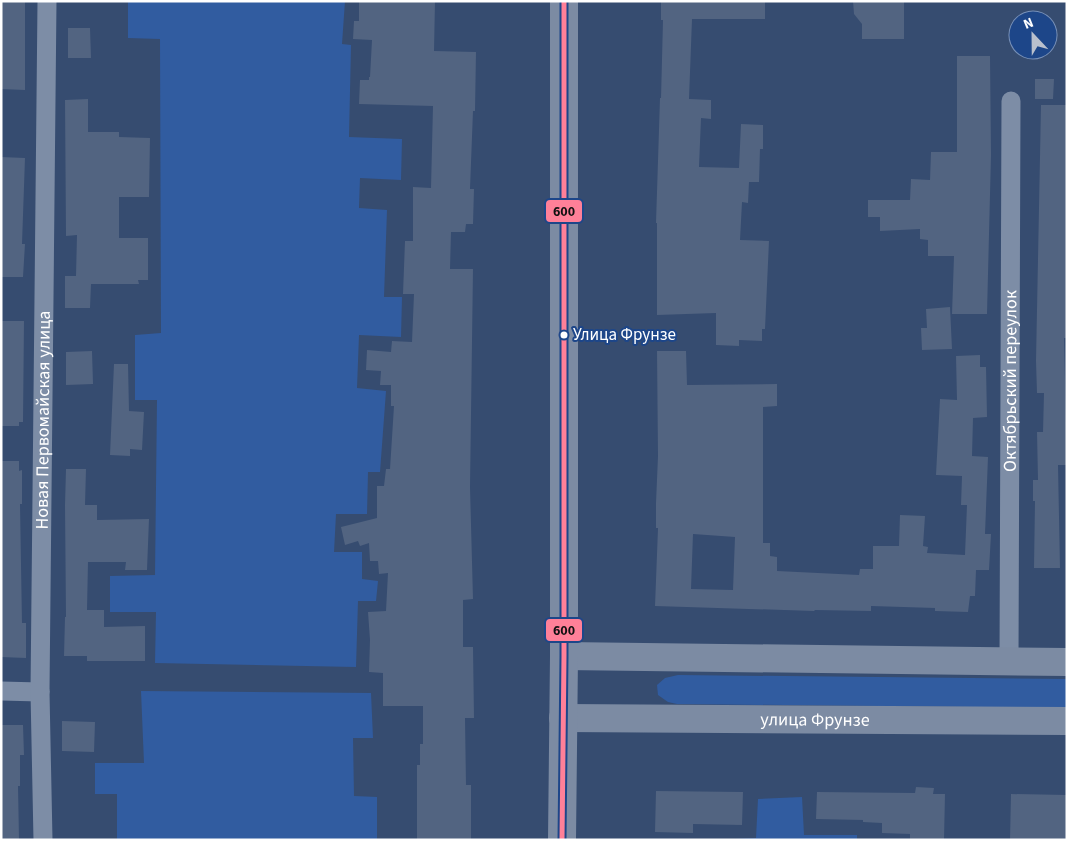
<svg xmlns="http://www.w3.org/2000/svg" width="1068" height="841" font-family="'Source Sans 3',sans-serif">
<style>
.green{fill:#315ca0}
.building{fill:#526481;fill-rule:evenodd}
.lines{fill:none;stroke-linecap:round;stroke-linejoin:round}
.minor{stroke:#7d8da6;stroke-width:19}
.primary{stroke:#7c8ba3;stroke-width:28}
.bus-1-casing{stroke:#1d4689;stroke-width:9}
.bus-1{stroke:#ff8098;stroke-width:5}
.bus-dot{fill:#fff;stroke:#1d4689;stroke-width:2}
.labels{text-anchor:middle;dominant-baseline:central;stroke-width:4;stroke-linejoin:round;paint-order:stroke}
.bus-label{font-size:17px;fill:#fff;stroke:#1d4689;text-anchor:start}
.street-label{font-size:18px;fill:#fff;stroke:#1d4689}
.line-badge{stroke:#1d4689;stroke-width:2}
.pale-badge-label{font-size:14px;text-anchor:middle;font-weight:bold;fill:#111}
</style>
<rect width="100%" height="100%" fill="#364c70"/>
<g class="green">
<polygon points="128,1 345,1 342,44 351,45 349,137 402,139 401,180 360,178 359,208 387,210 384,297 402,297 401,337 359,335 357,388 386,391 380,472 368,472 367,514 336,514 334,552 362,552 362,579 378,581 376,601 358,601 356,667 155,663 156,612 110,612 110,576 155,575 157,400 135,400 135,335 161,333 160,39 128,38"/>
<polygon points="678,675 1067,679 1067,708 677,704 668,702 658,695 657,685 665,678"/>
<polygon points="141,691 371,693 373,738 353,738 354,796 377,797 377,840 117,840 117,794 95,794 95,763 144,763"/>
<polygon points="802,797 804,835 857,835 857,840 714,840 756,838 758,799"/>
</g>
<g class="building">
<polygon points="1,1 25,1 25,90 1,89"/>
<polygon points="359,1 435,1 434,51 476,52 475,111 473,111 470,189 474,189 473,224 466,224 465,232 451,232 450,269 473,269 470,487 473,599 463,600 463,647 473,647 474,718 465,718 466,785 471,785 471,840 417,840 417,765 420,765 420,744 423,744 423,706 383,706 383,673 369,672 370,640 368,612 386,611 388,573 379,574 378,561 370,561 369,543 360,546 358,541 345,545 341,527 377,518 377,486 384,486 386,469 390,469 394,406 391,406 391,385 380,385 381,371 366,370 367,350 391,352 392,341 412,342 414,294 403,294 405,241 413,241 413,187 431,188 433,106 359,104 360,80 369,80 369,77 370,77 372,40 353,39 354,21 359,21"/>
<polygon points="661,1 765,1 765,19 692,19 689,99 711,100 711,119 701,118 699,167 739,168 741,124 763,125 763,149 760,149 759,182 749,182 748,203 742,202 740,240 769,241 765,329 762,329 762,341 739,340 739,346 716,345 716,313 657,315 657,223 656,223 660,98 661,98 663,20 661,20"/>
<polygon points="853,1 904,1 904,39 862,39 862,24 854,14"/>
<polygon points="68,28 90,28 91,58 68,58"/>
<polygon points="957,56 990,56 991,155 987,314 952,314 954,256 928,256 928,240 920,239 920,229 880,231 880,217 868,217 868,200 910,200 911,179 930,180 931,152 957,152"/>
<polygon points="1035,79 1054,79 1053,99 1035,99"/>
<polygon points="88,99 88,132 119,132 119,137 150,138 149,197 119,197 119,238 148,238 148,280 138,280 139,284 91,284 90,308 65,308 65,276 76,276 77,235 66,236 65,100"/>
<polygon points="1041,105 1067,105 1067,280 1066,338 1064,338 1067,465 1058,465 1060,568 1034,568 1035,501 1033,501 1033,480 1038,480 1037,432 1043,432 1044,393 1037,393 1036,361"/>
<polygon points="1,157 25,158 22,244 25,244 23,277 1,277"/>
<polygon points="950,307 952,349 922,350 921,328 927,328 926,309"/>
<polygon points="1,321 24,321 23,422 19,422 19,426 1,426"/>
<polygon points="92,351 93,384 66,385 66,352"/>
<path d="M657 351H686L687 385 777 384V406L763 407V543H770V556L777 557V571L859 575 860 569H873V546H899L900 515 925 516 923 546 928 547 927 553 965 555 967 505H961L962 476 936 475 940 399 957 400 956 356 980 355V367H986L987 417 973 418 972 456 988 457 985 534H991L989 570H976L975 596H970L968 612 935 611V608L871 606V611L815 610 814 611 655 606 658 528H656V503L658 456ZM693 534 735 537 733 590 691 589Z"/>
<polygon points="114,364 128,364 129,411 144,412 142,450 130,449 130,456 110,455"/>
<polygon points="1,461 19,461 19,471 22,470 22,504 20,504 22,623 26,623 26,658 1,657"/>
<polygon points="66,469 86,469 85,505 97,505 97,520 149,519 147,570 125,570 126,562 88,562 87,610 104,610 104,627 145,626 145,661 87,661 87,656 64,656 65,617 66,617 65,505"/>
<polygon points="62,721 95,722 94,752 62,751"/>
<polygon points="1,725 23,725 24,755 20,755 20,786 18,786 19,839 1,840"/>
<polygon points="916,787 934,788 933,794 945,794 944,840 910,840 910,834 882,833 882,823 863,822 863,820 816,819 817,792 915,793"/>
<polygon points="656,791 743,792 742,825 693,824 693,833 655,832"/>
<polygon points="1011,794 1067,795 1067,840 1010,840"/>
</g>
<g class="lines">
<g class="minor">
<path id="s1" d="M1009 662 1011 101"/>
<polyline points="1,691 40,692"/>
<path id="s2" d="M43 840 40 692 47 1"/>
</g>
<g class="primary">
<polyline points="564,656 1067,662"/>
<path id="s3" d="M563 718 1067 721"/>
<polyline points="562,840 564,656 564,1"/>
</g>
<defs>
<polyline id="bus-1" points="562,840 564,656 564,1"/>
</defs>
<use href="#bus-1" class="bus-1-casing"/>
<use href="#bus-1" class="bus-1"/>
</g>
<circle class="bus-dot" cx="564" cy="335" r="4.5"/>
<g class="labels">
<g class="bus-label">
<text x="573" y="335">Улица Фрунзе</text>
</g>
<g class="street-label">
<text stroke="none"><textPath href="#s1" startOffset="281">Октябрьский переулок</textPath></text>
<text stroke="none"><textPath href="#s2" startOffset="420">Новая Первомайская улица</textPath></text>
<text stroke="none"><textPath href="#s3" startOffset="252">улица Фрунзе</textPath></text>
</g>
</g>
<g class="line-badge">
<rect x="545" y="199" width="38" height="24" rx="5" fill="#ff8098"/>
<rect x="545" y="618" width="38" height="24" rx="5" fill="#ff8098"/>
</g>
<g class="pale-badge-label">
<text x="564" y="216">600</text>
<text x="564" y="635">600</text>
</g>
<rect width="1068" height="841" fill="none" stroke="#ffffff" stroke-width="5"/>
<g transform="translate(1033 35) rotate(338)"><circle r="24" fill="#1d4689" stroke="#7790b8"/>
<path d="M0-4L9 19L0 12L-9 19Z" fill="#b9c0cd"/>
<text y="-8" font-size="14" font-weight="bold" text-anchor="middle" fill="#ffffff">N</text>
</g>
</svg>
